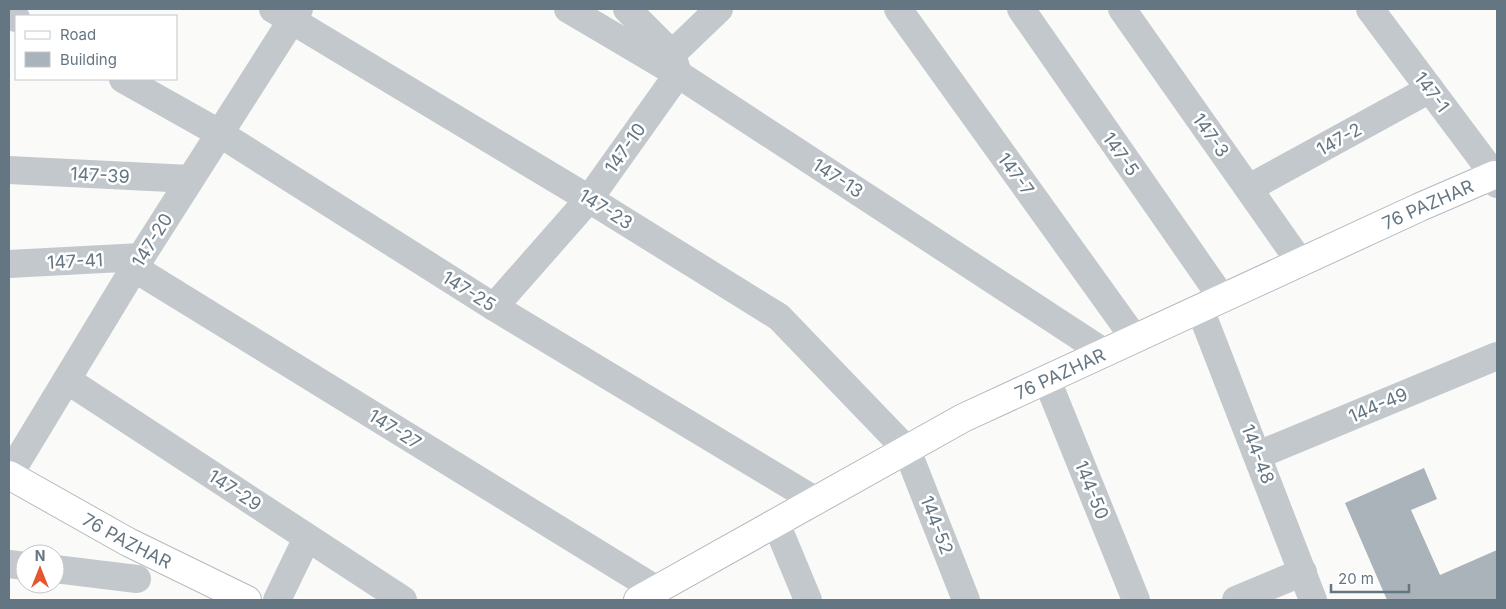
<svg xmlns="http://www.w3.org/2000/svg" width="1506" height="609" font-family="Inter,sans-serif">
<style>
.building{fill:#aab3b9}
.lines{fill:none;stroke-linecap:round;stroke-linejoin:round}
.secondary-casing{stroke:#b3babf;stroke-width:30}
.street{stroke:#c3c8cc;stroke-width:28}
.secondary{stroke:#fff;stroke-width:28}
.labels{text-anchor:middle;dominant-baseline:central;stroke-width:5;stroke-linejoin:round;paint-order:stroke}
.street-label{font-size:18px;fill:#657683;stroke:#fff}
</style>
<rect width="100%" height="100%" fill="#fafaf8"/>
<polygon class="building" points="1424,468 1437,499 1411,510 1440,575 1497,550 1497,600 1387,600 1345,503"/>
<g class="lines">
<defs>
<g id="secondary">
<path id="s1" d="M9 475 128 542 247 600"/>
<path id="s2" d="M638 600 963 418 1420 207 1494 175"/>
</g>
</defs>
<use href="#secondary" class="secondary-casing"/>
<g class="street">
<polyline points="273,9 589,199 779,317 907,450 966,600"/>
<polyline points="568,9 678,74 1105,353"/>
<polyline points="898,9 1135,339"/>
<polyline points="1021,9 1222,298"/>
<polyline points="1122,9 1300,262"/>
<polyline points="1370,9 1494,175 1497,184"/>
<polyline points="9,13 16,18"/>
<polyline points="672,54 719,9"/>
<polyline points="123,79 219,133 494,307 816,501"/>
<polyline points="9,170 190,179"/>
<polyline points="1249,188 1430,89"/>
<polyline points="9,264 141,257"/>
<polyline points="134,268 657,590"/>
<polyline points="494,307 589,199 678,74 672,54 627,9"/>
<polyline points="1200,309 1313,600"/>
<polyline points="67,380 403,600"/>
<polyline points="1047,380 1136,600"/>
<polyline points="1258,455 1497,356"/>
<polyline points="9,475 141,257 299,9"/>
<polyline points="776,523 808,600"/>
<polyline points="9,564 25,566"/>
<polyline points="55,569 137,579"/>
<polyline points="277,600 307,538"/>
<polyline points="1236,600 1303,572"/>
</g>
<use href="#secondary" class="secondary"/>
</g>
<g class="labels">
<g class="street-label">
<text transform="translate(1432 92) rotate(53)">147-1</text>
<text transform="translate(1211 135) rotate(55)">147-3</text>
<text transform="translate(1339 139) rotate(-29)">147-2</text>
<text transform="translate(625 148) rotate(-55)">147-10</text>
<text transform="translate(1121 154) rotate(55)">147-5</text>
<text transform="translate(1016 174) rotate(54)">147-7</text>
<text transform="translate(100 175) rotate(3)">147-39</text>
<text transform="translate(838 178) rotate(33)">147-13</text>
<text stroke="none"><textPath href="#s2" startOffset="884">76 PAZHAR</textPath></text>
<text transform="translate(606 209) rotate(32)">147-23</text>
<text transform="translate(152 240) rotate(-58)">147-20</text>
<text transform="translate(75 261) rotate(-3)">147-41</text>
<text transform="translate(469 291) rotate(32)">147-25</text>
<text stroke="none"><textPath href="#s2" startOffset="479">76 PAZHAR</textPath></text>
<text transform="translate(1378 405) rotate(-23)">144-49</text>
<text transform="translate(395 429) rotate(32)">147-27</text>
<text transform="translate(1258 454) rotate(69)">144-48</text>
<text transform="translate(235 490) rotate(33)">147-29</text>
<text transform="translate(1092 490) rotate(68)">144-50</text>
<text transform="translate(937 525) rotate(69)">144-52</text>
<text stroke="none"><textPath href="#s1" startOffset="135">76 PAZHAR</textPath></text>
</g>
</g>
<rect width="1506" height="609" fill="none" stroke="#657683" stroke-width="20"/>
<rect x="15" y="15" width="162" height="65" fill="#ffffff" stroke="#c1c8cd"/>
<rect x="25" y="31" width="25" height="8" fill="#ffffff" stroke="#c1c8cd"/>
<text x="60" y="40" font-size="15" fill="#657683">Road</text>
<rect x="25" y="52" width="25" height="15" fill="#aab3b9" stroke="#c1c8cd"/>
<text x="60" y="65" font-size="15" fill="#657683">Building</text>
<g transform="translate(40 569)"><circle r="24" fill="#ffffff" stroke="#c1c8cd"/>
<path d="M0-4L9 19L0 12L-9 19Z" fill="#e4572e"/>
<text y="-8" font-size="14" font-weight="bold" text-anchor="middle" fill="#657683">N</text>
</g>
<path d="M1331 584v8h78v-8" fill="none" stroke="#657683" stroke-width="2.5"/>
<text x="1338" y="584" font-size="15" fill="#657683" stroke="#ffffff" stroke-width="4" paint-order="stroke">20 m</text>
</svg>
